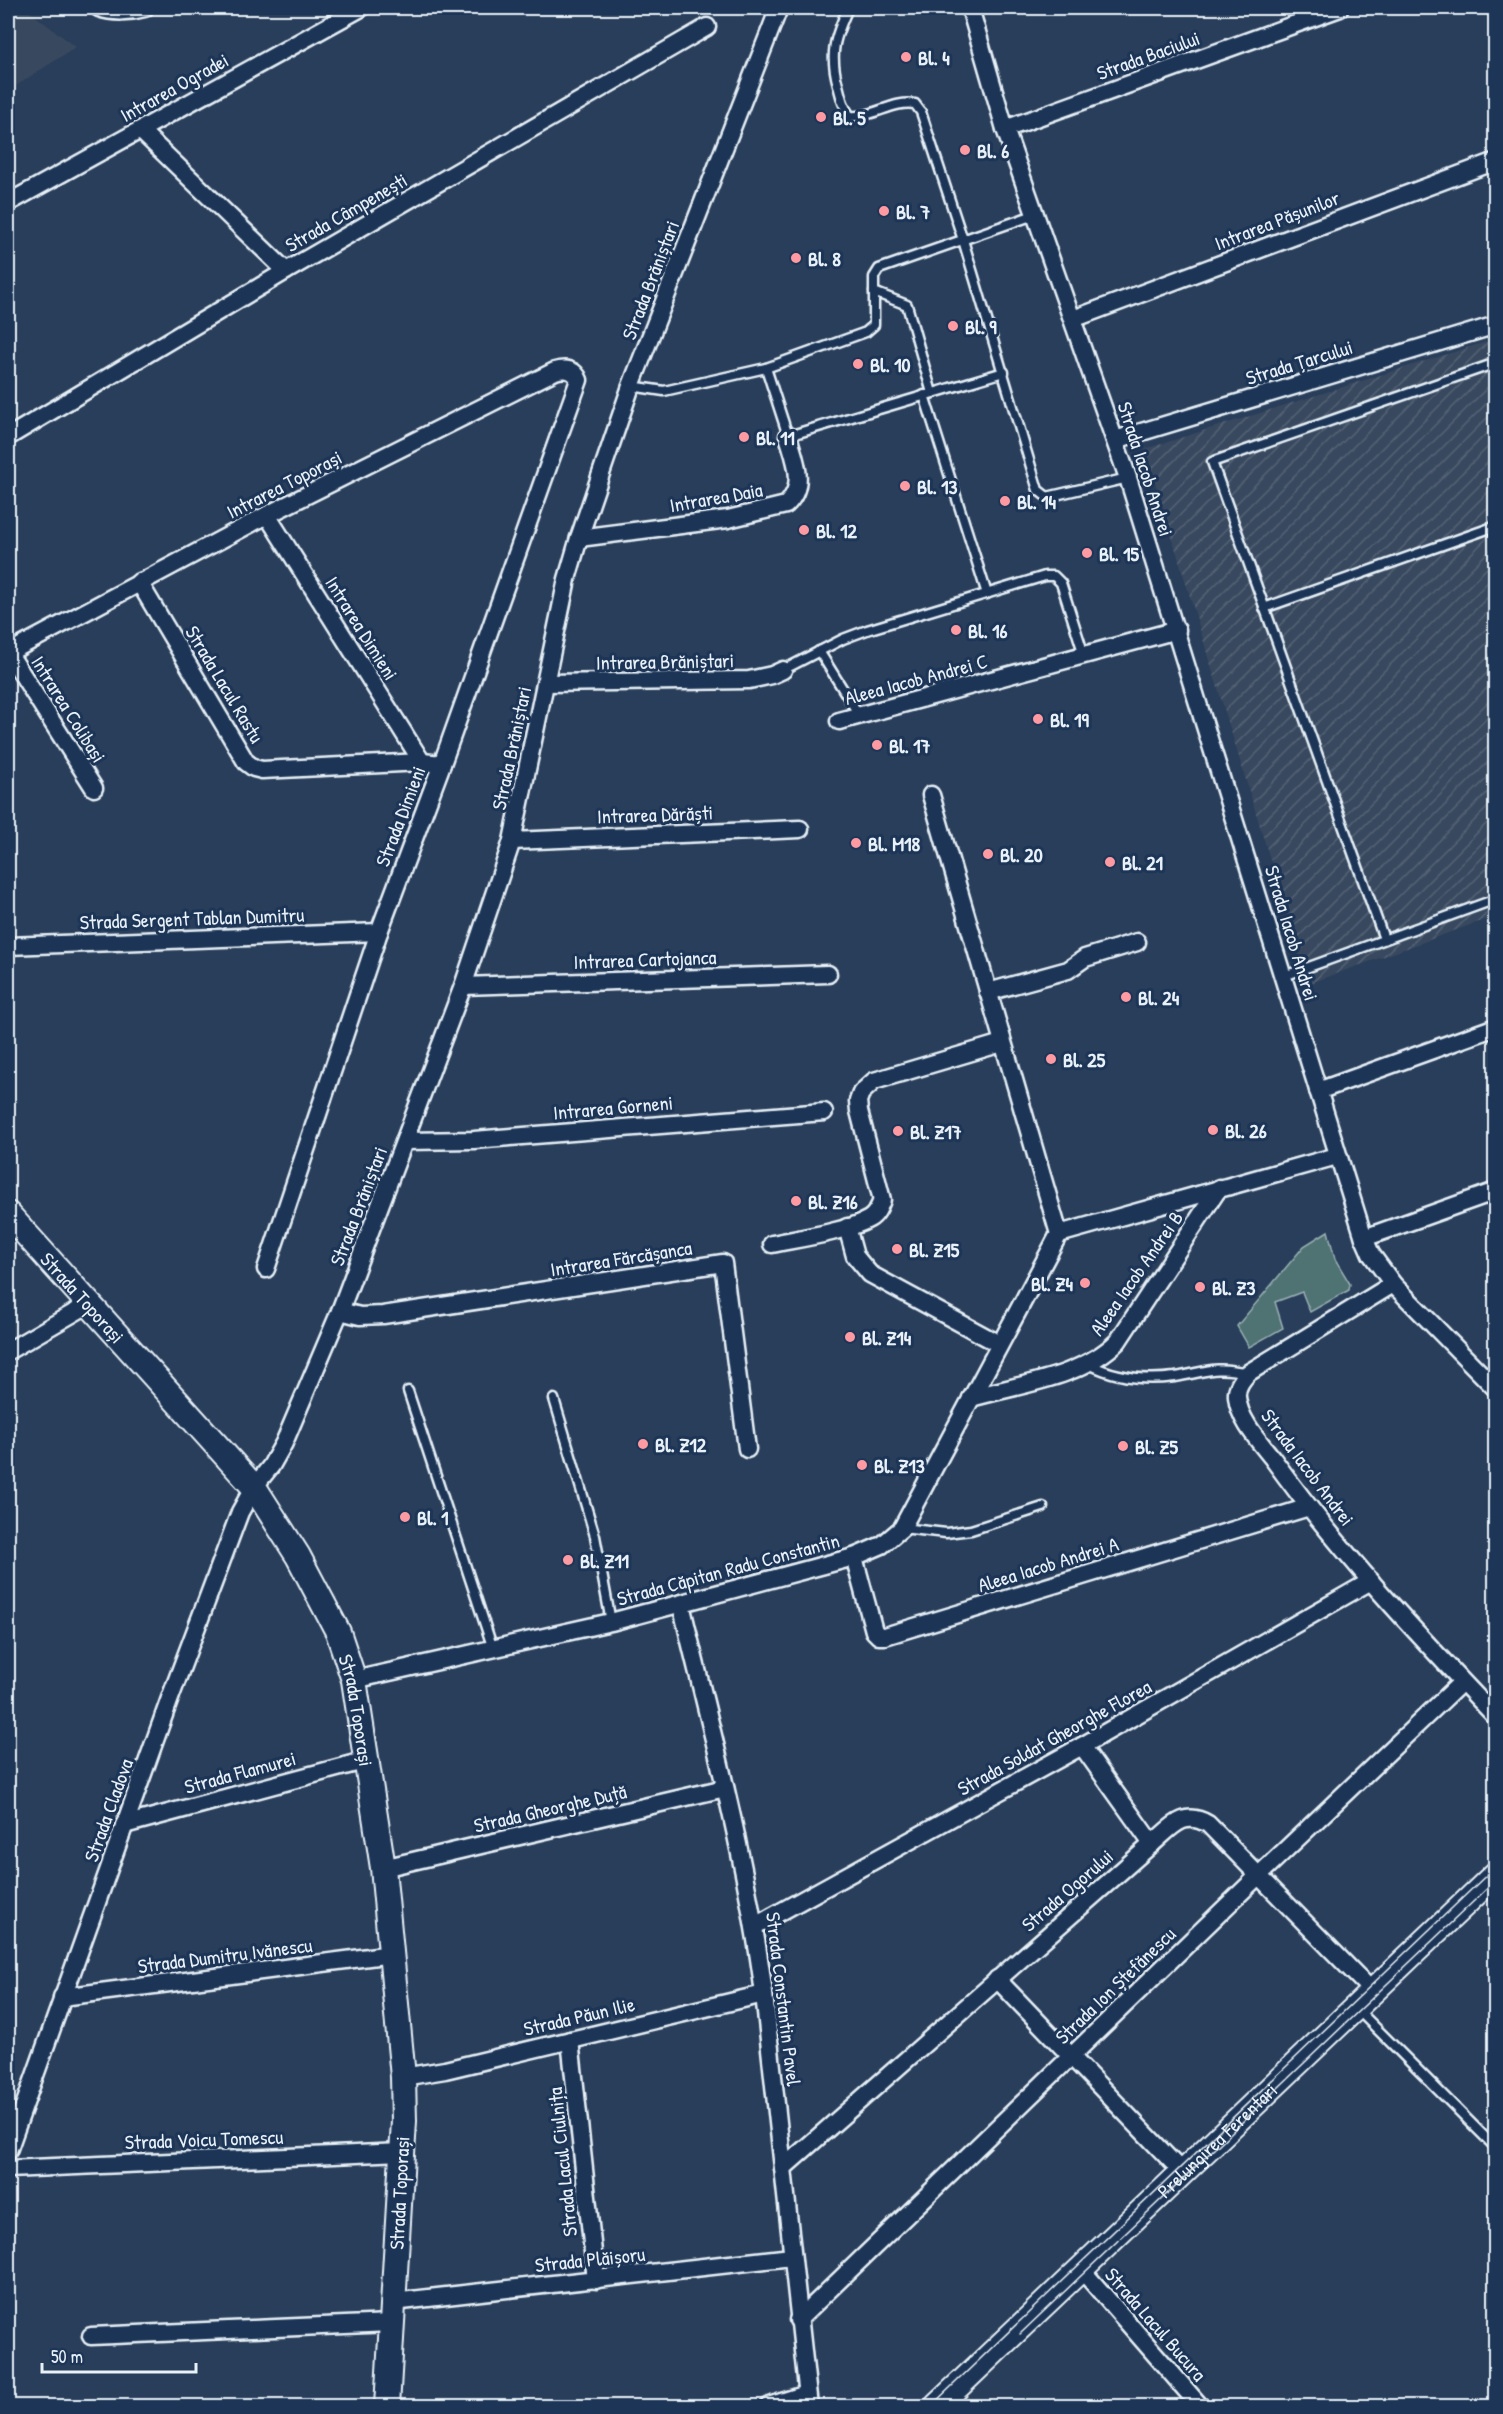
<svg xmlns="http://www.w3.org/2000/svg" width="1503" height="2414" font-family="'Patrick Hand',sans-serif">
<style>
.built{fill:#38485e}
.industrial{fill:url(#industrial-furrows)}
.park{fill:#4f7273;stroke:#9cb2b6;stroke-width:1.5}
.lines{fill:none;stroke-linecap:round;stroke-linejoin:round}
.lane-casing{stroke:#e8f1f8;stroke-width:13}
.street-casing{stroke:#e8f1f8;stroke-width:21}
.secondary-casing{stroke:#e8f1f8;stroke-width:28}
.lane{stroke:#1d3557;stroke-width:8}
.street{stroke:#1d3557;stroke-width:16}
.secondary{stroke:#1d3557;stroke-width:24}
.tram{stroke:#e8f1f8;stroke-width:1.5}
.poi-dot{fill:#ff9aa2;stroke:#1d3557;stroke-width:2}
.labels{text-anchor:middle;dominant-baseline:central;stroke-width:6;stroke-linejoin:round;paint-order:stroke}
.street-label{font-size:20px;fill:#e8f1f8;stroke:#1d3557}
.poi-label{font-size:20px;font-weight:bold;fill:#e8f1f8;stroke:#1d3557;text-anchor:start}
</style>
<defs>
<pattern id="industrial-furrows" width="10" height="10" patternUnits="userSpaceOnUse" patternTransform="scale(1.5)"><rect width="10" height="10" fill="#38485e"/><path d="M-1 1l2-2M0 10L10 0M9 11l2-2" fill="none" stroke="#556376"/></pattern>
</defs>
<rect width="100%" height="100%" fill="#293e5a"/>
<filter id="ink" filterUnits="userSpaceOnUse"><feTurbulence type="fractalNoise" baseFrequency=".0167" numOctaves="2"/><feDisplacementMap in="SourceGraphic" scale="12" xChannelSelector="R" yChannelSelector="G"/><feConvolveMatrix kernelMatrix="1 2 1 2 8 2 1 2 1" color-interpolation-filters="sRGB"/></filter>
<g filter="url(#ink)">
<polygon class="built" points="8,8 25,8 76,47 8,91"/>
<polygon class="industrial" points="1495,339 1495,916 1308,984 1145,449"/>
<polygon class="park" points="1328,1231 1335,1259 1350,1284 1349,1290 1310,1312 1302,1292 1275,1302 1283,1328 1249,1347 1237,1326 1304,1246"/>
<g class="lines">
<defs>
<g id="lane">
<path d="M848 8C835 37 829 53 838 85 841 97 843 106 850 116 873 118 893 100 915 104L921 112 963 240 1038 490 1047 497 1128 478"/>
<polyline points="874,292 907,305 932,393"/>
<polyline points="766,368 788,436 1004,372"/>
<polyline points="631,386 664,391 766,368 866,332 874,325 874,277 879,269 1034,215"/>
<polyline points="924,395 987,594"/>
<polyline points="1264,608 1496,526"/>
<polyline points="819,651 859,715"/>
<polyline points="783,670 843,639 867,630 1045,576 1054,576 1061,583 1084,655"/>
<polyline points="1384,939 1212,462 1496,363"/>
<polyline points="1284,976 1496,899"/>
<path d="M1089 1364C1116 1378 1144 1381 1175 1377 1206 1372 1214 1365 1248 1373"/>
<polyline points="408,1391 493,1649"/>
<polyline points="554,1399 595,1536 611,1622"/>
<polyline points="902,1528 946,1533 971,1530 1043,1507"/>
<polyline points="1356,2008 1496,2148"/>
</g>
<g id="street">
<path d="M99 8C113 13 131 12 145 8"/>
<polyline points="970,8 1005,129 1128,478 1364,1238 1371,1254 1393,1284 1496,1389"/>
<polyline points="1005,129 1340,8"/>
<polyline points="140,130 286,271"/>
<polyline points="8,203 361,8"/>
<polyline points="1073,319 1496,161"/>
<polyline points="8,437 286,271 707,27"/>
<polyline points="1115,440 1496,325"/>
<polyline points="267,515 422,762"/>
<path d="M579 538 728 519 786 505C807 485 795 460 788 436"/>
<polyline points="139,582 246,762 254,768 262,770 422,762 442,764"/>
<polyline points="8,652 94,788"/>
<path d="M8 653 267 515 555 371C565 368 575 369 579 380L442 764 379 932 266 1269"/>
<polyline points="546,683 749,680 772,675 783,670"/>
<polyline points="839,721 1177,630"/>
<polyline points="512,841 800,829"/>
<polyline points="8,946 379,932"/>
<polyline points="463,986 828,974"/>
<polyline points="988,992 1068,970 1085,958 1137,942"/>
<polyline points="1318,1091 1496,1027"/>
<polyline points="406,1141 474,1140 824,1112"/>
<polyline points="847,1227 855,1256 870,1274 999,1344"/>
<polyline points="1059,1234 1337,1156"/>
<polyline points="1364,1238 1496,1191"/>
<path d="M772 1244C796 1239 849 1231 869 1219 876 1215 879 1208 882 1200L859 1111 858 1101 861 1093 874 1081 1002 1043"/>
<path d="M1393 1284 1248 1373C1242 1380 1236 1387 1237 1397 1239 1420 1259 1441 1273 1459 1339 1551 1418 1635 1496 1717"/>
<polyline points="340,1311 360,1316 383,1315 723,1263 747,1449"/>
<polyline points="8,1351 84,1307 91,1306"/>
<path d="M971 1398C1020 1384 1081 1378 1118 1341L1219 1188"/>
<polyline points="854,1557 874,1631 879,1636 885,1636 1309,1507"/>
<path d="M681 1604C712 1733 747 1862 764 1994L809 2406"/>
<polyline points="354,1680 611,1622 854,1557 882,1545 902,1528 1059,1234 931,795"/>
<polyline points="1082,1746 1152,1844"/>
<polyline points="124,1825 367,1760"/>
<polyline points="383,1868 725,1788"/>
<polyline points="755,1926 1082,1746 1371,1581"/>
<polyline points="997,1979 1183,2173"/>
<polyline points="62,1997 392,1954"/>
<polyline points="570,2040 596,2280"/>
<polyline points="403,2077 445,2070 764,1994"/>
<polyline points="8,2151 169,1701 240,1512 254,1487 271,1466 284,1443 340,1311 463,986 512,841 567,579 579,538 631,386 779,8"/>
<path d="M783 2168 1152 1844C1171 1828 1183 1809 1208 1824L1372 1991"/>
<polyline points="8,2169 402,2152"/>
<polyline points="1081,2269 1200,2406"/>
<polyline points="393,2302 792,2257"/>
<polyline points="798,2320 1259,1875 1462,1682"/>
<polyline points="91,2336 391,2323"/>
<polyline points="769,2406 807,2394"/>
</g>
<g id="secondary">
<path id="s1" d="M8 1214 254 1487 298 1556 338 1632 354 1680 383 1868 403 2077 404 2121 387 2406"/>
<path id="s2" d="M937 2406 1496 1874"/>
</g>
</defs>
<use href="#lane" class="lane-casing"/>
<use href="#street" class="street-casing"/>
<use href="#secondary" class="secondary-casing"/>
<use href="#lane" class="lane"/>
<use href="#street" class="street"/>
<use href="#secondary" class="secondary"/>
<g class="tram">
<polyline points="1020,2334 1496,1880"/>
<polyline points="931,2406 1496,1866"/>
</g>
</g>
</g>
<g class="poi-dot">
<circle cx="906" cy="57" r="6"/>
<circle cx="821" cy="117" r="6"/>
<circle cx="965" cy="150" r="6"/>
<circle cx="884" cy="211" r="6"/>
<circle cx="796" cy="258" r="6"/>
<circle cx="953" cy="326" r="6"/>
<circle cx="858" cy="364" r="6"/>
<circle cx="744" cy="437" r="6"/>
<circle cx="905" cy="486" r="6"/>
<circle cx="1005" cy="501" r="6"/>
<circle cx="804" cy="530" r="6"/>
<circle cx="1087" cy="553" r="6"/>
<circle cx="956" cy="630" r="6"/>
<circle cx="1038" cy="719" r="6"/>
<circle cx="877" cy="745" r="6"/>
<circle cx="856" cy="843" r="6"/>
<circle cx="988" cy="854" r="6"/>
<circle cx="1110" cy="862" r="6"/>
<circle cx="1126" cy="997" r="6"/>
<circle cx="1051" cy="1059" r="6"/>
<circle cx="1213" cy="1130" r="6"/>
<circle cx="898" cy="1131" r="6"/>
<circle cx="796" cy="1201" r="6"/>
<circle cx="897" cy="1249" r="6"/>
<circle cx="1085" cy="1283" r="6"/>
<circle cx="1200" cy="1287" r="6"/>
<circle cx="850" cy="1337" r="6"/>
<circle cx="643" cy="1444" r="6"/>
<circle cx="1123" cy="1446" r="6"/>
<circle cx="862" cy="1465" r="6"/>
<circle cx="405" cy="1517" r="6"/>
<circle cx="568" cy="1560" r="6"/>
</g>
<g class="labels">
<g class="street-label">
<text transform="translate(1148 55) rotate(-20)">Strada Baciului</text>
<text transform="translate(174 87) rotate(-29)">Intrarea Ogradei</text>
<text transform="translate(346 212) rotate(-30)">Strada Câmpenești</text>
<text transform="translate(1277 220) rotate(-21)">Intrarea Pășunilor</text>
<text transform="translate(650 280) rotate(-69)">Strada Brăniștari</text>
<text transform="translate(1299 362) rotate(-17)">Strada Țarcului</text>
<text transform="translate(1146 469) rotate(72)">Strada Iacob Andrei</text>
<text transform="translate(284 484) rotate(-27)">Intrarea Toporași</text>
<text transform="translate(716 497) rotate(-10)">Intrarea Daia</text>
<text transform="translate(362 628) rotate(58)">Intrarea Dimieni</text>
<text transform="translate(665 661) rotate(-1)">Intrarea Brăniștari</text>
<text transform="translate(916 679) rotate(-15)">Aleea Iacob Andrei C</text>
<text transform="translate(225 684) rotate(59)">Strada Lacul Rastu</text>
<text transform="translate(69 709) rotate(58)">Intrarea Colibași</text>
<text transform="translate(511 748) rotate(-78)">Strada Brăniștari</text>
<text transform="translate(655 814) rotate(-2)">Intrarea Dărăști</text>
<text transform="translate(400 816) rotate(-69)">Strada Dimieni</text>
<text transform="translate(192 918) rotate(-2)">Strada Sergent Tablan Dumitru</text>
<text transform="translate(1292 933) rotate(73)">Strada Iacob Andrei</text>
<text transform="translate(645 959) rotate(-2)">Intrarea Cartojanca</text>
<text transform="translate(613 1107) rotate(-5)">Intrarea Gorneni</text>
<text transform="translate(358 1206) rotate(-69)">Strada Brăniștari</text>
<text transform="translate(621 1258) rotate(-9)">Intrarea Fărcășanca</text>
<text transform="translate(1136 1273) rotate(-55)">Aleea Iacob Andrei B</text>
<text stroke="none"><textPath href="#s1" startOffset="112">Strada Toporași</textPath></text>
<text transform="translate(1308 1467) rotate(53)">Strada Iacob Andrei</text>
<text transform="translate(1048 1564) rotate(-17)">Aleea Iacob Andrei A</text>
<text transform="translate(728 1569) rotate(-15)">Strada Căpitan Radu Constantin</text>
<text stroke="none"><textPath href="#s1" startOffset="616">Strada Toporași</textPath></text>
<text transform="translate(1054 1737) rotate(-29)">Strada Soldat Gheorghe Florea</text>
<text transform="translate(240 1772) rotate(-15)">Strada Flamurei</text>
<text transform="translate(550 1808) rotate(-13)">Strada Gheorghe Duță</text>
<text transform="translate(108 1810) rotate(-70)">Strada Cladova</text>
<text transform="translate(1067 1890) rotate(-41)">Strada Ogorului</text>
<text transform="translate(225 1955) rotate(-7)">Strada Dumitru Ivănescu</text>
<text transform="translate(1115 1985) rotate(-44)">Strada Ion Ștefănescu</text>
<text transform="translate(784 1999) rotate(83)">Strada Constantin Pavel</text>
<text transform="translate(579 2016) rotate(-13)">Strada Păun Ilie</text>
<text transform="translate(204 2139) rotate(-2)">Strada Voicu Tomescu</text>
<text stroke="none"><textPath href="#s2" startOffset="386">Prelungirea Ferentari</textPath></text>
<text transform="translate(562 2162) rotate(-96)">Strada Lacul Ciulnița</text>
<text transform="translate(399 2193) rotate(-87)">Strada Toporași</text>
<text transform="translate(590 2259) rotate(-6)">Strada Plăișoru</text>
<text transform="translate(1156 2324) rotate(49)">Strada Lacul Bucura</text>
</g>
<g class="poi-label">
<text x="918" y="57">Bl. 4</text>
<text x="833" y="117">Bl. 5</text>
<text x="977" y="150">Bl. 6</text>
<text x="896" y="211">Bl. 7</text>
<text x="808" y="258">Bl. 8</text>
<text x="965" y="326">Bl. 9</text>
<text x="870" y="364">Bl. 10</text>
<text x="756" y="437">Bl. 11</text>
<text x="917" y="486">Bl. 13</text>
<text x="1017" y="501">Bl. 14</text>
<text x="816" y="530">Bl. 12</text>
<text x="1099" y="553">Bl. 15</text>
<text x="968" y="630">Bl. 16</text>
<text x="1050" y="719">Bl. 19</text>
<text x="889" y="745">Bl. 17</text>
<text x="868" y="843">Bl. M18</text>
<text x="1000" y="854">Bl. 20</text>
<text x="1122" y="862">Bl. 21</text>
<text x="1138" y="997">Bl. 24</text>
<text x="1063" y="1059">Bl. 25</text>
<text x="1225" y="1130">Bl. 26</text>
<text x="910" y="1131">Bl. Z17</text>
<text x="808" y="1201">Bl. Z16</text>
<text x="909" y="1249">Bl. Z15</text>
<text x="1073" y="1283" text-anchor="end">Bl. Z4</text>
<text x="1212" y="1287">Bl. Z3</text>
<text x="862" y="1337">Bl. Z14</text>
<text x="655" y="1444">Bl. Z12</text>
<text x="1135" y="1446">Bl. Z5</text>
<text x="874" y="1465">Bl. Z13</text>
<text x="417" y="1517">Bl. 1</text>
<text x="580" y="1560">Bl. Z11</text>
</g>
</g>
<rect width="1503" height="2414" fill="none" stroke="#1d3557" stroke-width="30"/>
<rect x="15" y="15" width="1473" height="2384" fill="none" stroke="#e8f1f8" stroke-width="2" filter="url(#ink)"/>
<path d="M42 2363v9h154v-9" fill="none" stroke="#e8f1f8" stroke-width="3"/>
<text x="51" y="2363" font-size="18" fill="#e8f1f8" stroke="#1d3557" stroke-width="4.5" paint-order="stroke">50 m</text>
</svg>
